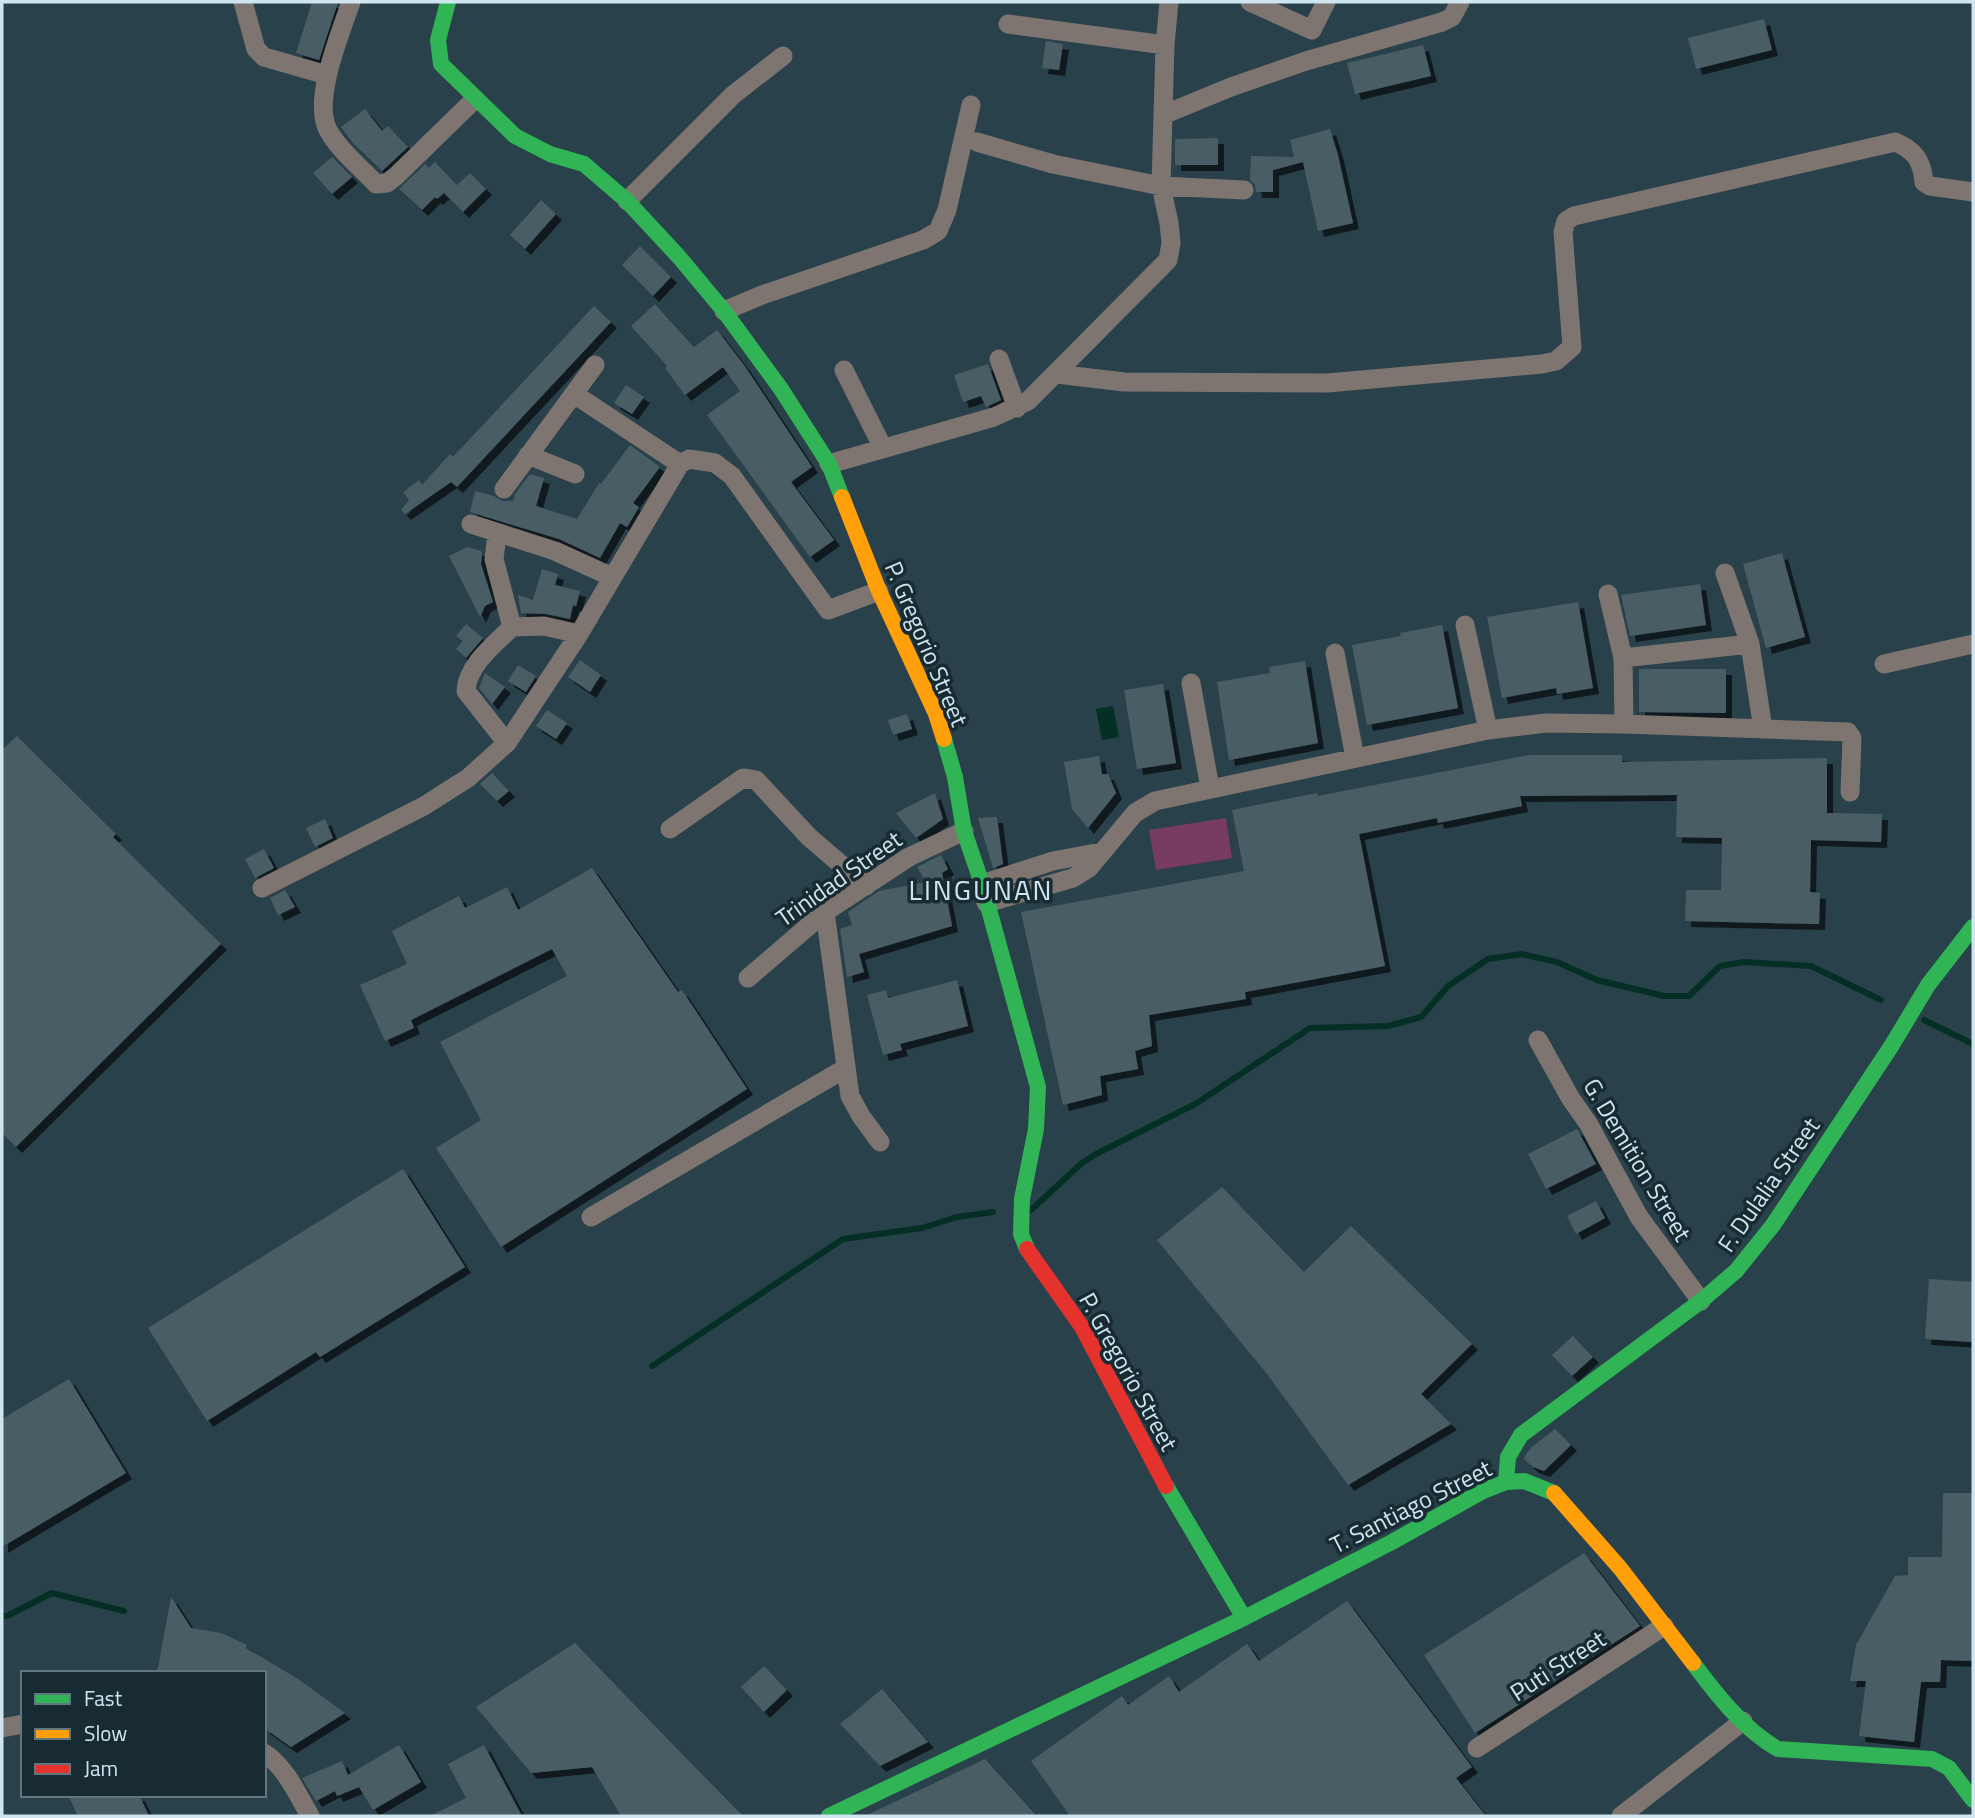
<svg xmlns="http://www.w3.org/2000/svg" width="1975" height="1818" font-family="'Titillium Web',sans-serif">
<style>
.green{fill:#783c61}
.water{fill:#042f24}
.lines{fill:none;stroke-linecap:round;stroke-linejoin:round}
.stream{stroke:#042f24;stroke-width:6}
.building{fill:#4a5d65;filter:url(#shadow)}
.street{stroke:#7e7570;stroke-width:19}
.fast{stroke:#30b455;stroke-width:16}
.slow{stroke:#ff9f0a;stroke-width:16}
.jam{stroke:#e5322d;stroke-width:16}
.labels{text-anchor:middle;stroke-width:7;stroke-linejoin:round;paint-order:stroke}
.street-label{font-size:24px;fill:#cfe6f1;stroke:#182b33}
.quarter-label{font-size:28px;letter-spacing:2px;fill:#cfe6f1;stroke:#182b33}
</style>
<defs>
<filter id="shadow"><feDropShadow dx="6" dy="6" stdDeviation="0" flood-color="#0009"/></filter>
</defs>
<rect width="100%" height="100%" fill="#29414b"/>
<!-- green -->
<path class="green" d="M1226 818 1232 858 1156 870 1149 830Z"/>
<!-- water -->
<path class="water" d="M1113 706 1119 737 1102 740 1096 709Z"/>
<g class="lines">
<!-- stream -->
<path class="stream" d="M1924 1020 1973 1044
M1031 1210 1082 1163 1096 1154 1197 1103 1310 1028 1388 1026 1421 1017 1448 986 1488 959 1522 954 1557 962 1597 980 1664 996H1689L1720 966 1744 962 1811 966 1881 1000
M652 1366 843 1239 922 1228 957 1217 993 1212
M2 1616H7L52 1593 124 1611"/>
</g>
<!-- building -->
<path class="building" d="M312 2H338L319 60 296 53Z
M1764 19 1772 50 1696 69 1688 38Z
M1046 41 1063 44 1059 70 1042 68Z
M1423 45 1431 76 1355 94 1347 63Z
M365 109 382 131 388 126 408 147 382 171 353 143 341 127Z
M1330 129 1338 155 1353 223 1318 231 1303 162 1273 170V192H1256L1255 185 1250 180 1251 156 1294 157 1290 140Z
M1218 138V165H1175V139Z
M332 157 352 177 332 194 313 173Z
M435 162 457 185 470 173 486 189 463 212 444 193 437 199 435 197 422 210 399 189 425 164 429 168Z
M541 200 556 214 525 249 510 235Z
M640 246 671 277 653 296 622 265Z
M655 304 694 347 717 330 744 365 812 467 791 482 834 540 810 557 707 415 740 391 723 367 685 395 665 368 667 366 631 326Z
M594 306 611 322 457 487 451 482 405 514 401 510 409 500 403 492 419 480 422 485 450 454 453 457Z
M988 364 1001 400 986 407 981 396 963 402 954 375Z
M626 385 644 397 632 414 614 403Z
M630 445 660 467 633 503 639 507 627 527 620 523 600 558 559 539 470 512 475 491 494 496 502 501H513L515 494 530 474 544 478 536 506 577 519 599 483 601 484Z
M467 547 481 551 482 554 481 564 493 602 485 606 480 617 449 556Z
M1782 553 1805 637 1766 648 1743 564Z
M542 569 558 574 555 585 580 591 576 606 573 605 570 619 546 614 521 613 518 595 533 600Z
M1700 584 1706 625 1630 636 1621 595Z
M1578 602 1593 688 1557 694 1556 688 1502 698 1487 617Z
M466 624 483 638 466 658 456 649 463 641 456 636Z
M1442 625 1458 708 1367 725 1352 645 1401 636 1400 633Z
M580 660 601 675 590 692 568 677Z
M1305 661 1318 743 1229 760 1217 682 1270 673 1269 667Z
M518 665 536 676 526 692 508 681Z
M1639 669H1726V713L1639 712Z
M485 673 505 687 492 704 479 688Z
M1163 684 1176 763 1137 769 1124 690Z
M547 710 567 723 556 739 536 726Z
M907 714 912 729 893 735 888 720Z
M17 736 116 834 113 837 221 944 16 1147 2 1133V750Z
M1529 755H1622V762L1827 758V813L1882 814 1881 842 1811 840 1810 892 1820 893 1819 924 1685 921 1686 890H1721L1722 838 1676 837 1677 795 1520 796 1522 806 1438 823 1437 818 1359 834 1385 966 1245 992 1246 999 1149 1015 1152 1046 1135 1051 1138 1069 1100 1076 1102 1095 1063 1105 1021 912 1244 871 1232 810 1317 793 1318 796Z
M1099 756 1102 774H1108L1116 793 1088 828 1072 809 1064 762Z
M492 773 509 791 497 801 480 784Z
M935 793 943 819 916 838 896 813Z
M993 817H997L1003 864 993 868 978 818Z
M325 819 333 838 315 847 306 828Z
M264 849 274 868 255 878 245 859Z
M941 855 948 869 942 873 952 926 859 954 864 972 847 977 840 929 852 925 848 912 879 891 926 882 917 867Z
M592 868 678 992 682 990 747 1089 501 1247 436 1148 481 1120 440 1042 567 976 552 949 411 1020 414 1028 385 1041 360 985 407 964 392 931 459 896 465 908 507 887 518 910Z
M285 890 295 907 278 915 270 898Z
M957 980 968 1026 900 1044 902 1050 883 1055 867 995 886 990 888 998Z
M1577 1129 1596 1164 1546 1189 1528 1154Z
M403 1169 465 1267 320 1357 316 1352 207 1421 148 1328Z
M1222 1187 1304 1272 1351 1226 1472 1344 1421 1394 1451 1424 1348 1485 1267 1374 1157 1240Z
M1596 1201 1605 1218 1576 1234 1567 1216Z
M1929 1279 1973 1282V1342L1925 1339Z
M1573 1336 1593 1357 1572 1376 1552 1355Z
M69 1379 126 1473 2 1547V1419Z
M1555 1429 1571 1445 1544 1471 1533 1467 1524 1459 1526 1454 1532 1447Z
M1943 1493H1973V1661L1941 1660 1940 1682H1921L1914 1742 1859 1736 1866 1681H1850L1856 1645 1895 1576 1908 1575V1557H1942Z
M1584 1553 1640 1626 1475 1733 1424 1655Z
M171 1597 191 1628 221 1633 247 1645 246 1648 298 1679 345 1713 291 1747 264 1728V1673H157Z
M1347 1601 1472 1767 1456 1778 1486 1816H1070L1031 1761 1122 1696 1128 1705 1169 1676 1179 1692 1247 1644 1259 1661Z
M575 1643 686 1758 743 1816H621L592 1767 531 1773 476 1707Z
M764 1666 787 1690 764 1712 741 1687Z
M882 1689 928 1742 880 1766 840 1724Z
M399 1745 421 1782 373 1810 359 1787 337 1796 335 1791 316 1801 302 1778 342 1761 348 1775Z
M484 1745 522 1816H430L466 1798 448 1764Z
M985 1759 1037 1816H865Z
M68 1795H139L149 1816H78Z"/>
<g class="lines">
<!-- street -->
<path class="street" d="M243 2 256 49 264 57 327 75
M351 2C341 32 312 100 328 130 339 150 360 167 376 184L387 183 396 176 475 99
M1250 2 1312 30 1326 2
M1008 24 1165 45
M1163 115 1231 87 1306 61 1442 22 1452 17 1460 2
M977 142 1053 164 1161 186 1244 190
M627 201 733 95 783 56
M724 311 762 295 923 240 938 231 947 210 971 105
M999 359 1017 408
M844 370 883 448
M1057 374 1124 382 1327 383 1542 364 1556 361 1572 347 1563 232 1566 221 1574 216 1895 142C1915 150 1922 161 1924 182L1930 186 1973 192
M574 394 680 464
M528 455 575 474
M829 464 994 417 1028 401 1168 260 1171 243 1169 223 1161 186 1165 45 1169 2
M504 489 595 365
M471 524 555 551 612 577
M497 534 494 559 512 627
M1725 573 1750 644 1763 729
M1608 594 1623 658 1624 724
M1465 625 1488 730
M1335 653 1355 758
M1623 658 1750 644
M1884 664 1973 644
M1191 683 1210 788
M507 743 466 691C467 665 495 644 512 627L544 626 579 634
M670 829 743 778 756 780 809 837 866 886
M982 884 1053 861 1101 852
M262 888 424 806 468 778 507 743 579 634 680 464 689 459 715 463 732 476 828 610 879 591
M986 903 1073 878 1089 868 1135 813 1155 801 1488 730 1546 723 1624 724 1848 732 1852 738 1850 792
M825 912 850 1096 861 1116 880 1142
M748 978 825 912 909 857 964 831
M1538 1040 1571 1099 1588 1123 1639 1217 1701 1301
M591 1217 846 1068
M2 1728 23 1724
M1477 1748 1664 1626
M264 1753C285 1766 298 1795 310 1816
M1621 1816 1743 1721"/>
<!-- fast -->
<path class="fast" d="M448 2 438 40 441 64 515 136 550 154 584 164 627 201 679 257 724 311 781 389 829 464 842 497
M944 739 955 777 964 831 982 884 1038 1087 1036 1129 1022 1199 1021 1234 1027 1249
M1506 1482 1508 1457 1521 1435 1701 1301 1736 1271 1773 1225 1892 1045 1928 985 1973 927
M1166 1486 1244 1618
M1693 1663C1716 1694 1744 1730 1778 1749L1932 1759 1949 1768 1973 1800
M829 1816 1244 1618 1392 1542 1483 1491 1506 1482 1524 1481 1554 1493"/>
<!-- slow -->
<path class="slow" d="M842 497 879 591 936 714 944 739
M1554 1493 1620 1568 1693 1663"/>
<!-- jam -->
<path class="jam" d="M1027 1249 1082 1327 1166 1486"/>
</g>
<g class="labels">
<!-- street labels -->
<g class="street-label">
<text transform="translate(926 644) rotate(67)" y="8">P. Gregorio Street</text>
<text transform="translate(839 879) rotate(-35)" y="8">Trinidad Street</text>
<text transform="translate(1637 1160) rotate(59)" y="8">G. Demition Street</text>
<text transform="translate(1769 1185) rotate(-55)" y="8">F. Dulalia Street</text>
<text transform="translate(1128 1372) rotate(61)" y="8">P. Gregorio Street</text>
<text transform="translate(1411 1507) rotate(-27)" y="8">T. Santiago Street</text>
<text transform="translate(1558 1666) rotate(-33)" y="8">Puti Street</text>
</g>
<!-- quarter labels -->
<g class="quarter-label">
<text x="981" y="900">LINGUNAN</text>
</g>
</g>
<!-- border -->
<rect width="1975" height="1818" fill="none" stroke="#cfe6f1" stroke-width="7"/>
<!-- legend -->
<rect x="21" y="1671" width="245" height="126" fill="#182b33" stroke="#61767f" stroke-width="2"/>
<rect x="35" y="1694" width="35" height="10" fill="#30b455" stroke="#61767f" stroke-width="2"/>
<text x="84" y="1706" font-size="21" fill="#cfe6f1">Fast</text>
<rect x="35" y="1729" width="35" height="10" fill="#ff9f0a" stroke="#61767f" stroke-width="2"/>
<text x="84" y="1741" font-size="21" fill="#cfe6f1">Slow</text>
<rect x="35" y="1764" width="35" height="10" fill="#e5322d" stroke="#61767f" stroke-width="2"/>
<text x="84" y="1776" font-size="21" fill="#cfe6f1">Jam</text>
</svg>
